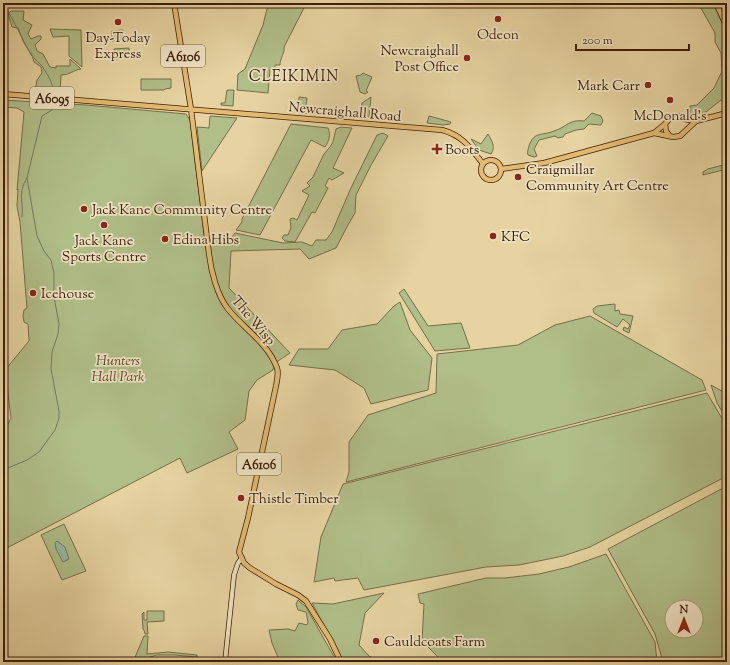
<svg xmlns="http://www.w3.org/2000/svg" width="730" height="665" font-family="'Sorts Mill Goudy',serif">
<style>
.green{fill:#b0be88;stroke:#766e48;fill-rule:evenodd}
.water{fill:#96b8a3;stroke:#727b65}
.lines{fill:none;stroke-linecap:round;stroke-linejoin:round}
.stream{stroke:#727b65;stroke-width:1}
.secondary-casing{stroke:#3d1f09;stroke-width:5.5}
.primary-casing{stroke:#3d1f09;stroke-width:6}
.secondary{stroke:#efe2c2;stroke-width:4}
.primary{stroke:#e3ba70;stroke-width:4.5}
.poi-dot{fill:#8f2418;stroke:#efe2c2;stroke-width:1.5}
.labels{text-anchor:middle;stroke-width:3.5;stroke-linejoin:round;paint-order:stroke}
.shield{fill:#efe2c2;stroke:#725a40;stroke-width:1}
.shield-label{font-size:13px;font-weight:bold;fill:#3d1f09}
.poi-label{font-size:14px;fill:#3d1f09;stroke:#efe2c2;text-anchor:start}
.street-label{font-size:14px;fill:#3d1f09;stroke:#efe2c2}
.park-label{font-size:14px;font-style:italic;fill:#5a4729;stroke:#efe2c2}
.neighbourhood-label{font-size:15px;letter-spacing:1px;fill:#3d1f09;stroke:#efe2c2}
</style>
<rect width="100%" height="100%" fill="#e6d3a1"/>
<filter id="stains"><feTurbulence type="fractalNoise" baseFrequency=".005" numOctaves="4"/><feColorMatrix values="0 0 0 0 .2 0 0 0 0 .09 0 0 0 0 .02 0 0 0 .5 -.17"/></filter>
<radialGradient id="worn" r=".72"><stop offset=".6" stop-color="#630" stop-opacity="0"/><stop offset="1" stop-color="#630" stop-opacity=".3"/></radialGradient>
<!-- green -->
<path class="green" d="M271 3 306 4 284 47C285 53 280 58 280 65H275V69H270L268 93 237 90 238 74 245 69 263 25 267 9Z
M698 3H713L727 34V100H721L706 112 690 114V106L697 105 714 88 722 71 721 53 715 42V33Z
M11 11H24L23 20 32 25 28 34 31 39 38 36H41V39L35 45 37 51 43 54 50 67 56 68V66H70V59L81 69C73 70 70 75 61 75L60 92 35 91 37 80 42 73 41 67 34 62 32 55 24 43 18 28 12 27 8 14Z
M50 29 81 30 82 67 69 56V36L53 37Z
M123 30 124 40 112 41V31Z
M129 48V58L115 59 114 49Z
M363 73 372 77 366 91 368 92 365 94 360 92 356 76 361 75Z
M141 79H171V88L165 89 164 90H141Z
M227 90H234L233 106 221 105V103H225Z
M299 97 307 98 306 106 308 108 314 109V114L298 112Z
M371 97 369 117 362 116 361 114 362 103Z
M3 100 86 105 186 114 190 120 205 242 216 238 230 240 235 233 283 243 302 242 312 246 316 240H326L332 232 350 190 377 135 383 133 388 136 371 165 356 195 355 213 348 225 336 248 309 259 300 249 231 251 229 288 290 353 275 363 273 370 257 380 249 391 245 420 229 432 238 449 187 473 180 458 3 550V430L6 428 11 418 5 370 29 341 28 324 24 322 23 316 24 310 27 308 20 222 17 206 18 189 17 190 24 112 17 108 3 107Z
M592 113 601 116 603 121 601 125 589 124 584 129 576 130 565 134 563 137 558 138 555 136 539 140 534 149 537 156 534 157 528 155C527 152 528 150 529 146 534 131 542 136 554 131 567 127 569 119 584 121Z
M210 116 237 118 202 171 197 127 209 128Z
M429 116 451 122 450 124 443 125 427 123Z
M291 124 328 128C331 135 329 141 325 147L311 140 260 235 236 230 242 222V219Z
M341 127 352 128 333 168 344 173 332 180 329 178 325 186 328 188 315 213 312 212 295 242 285 241 282 238 284 235H288L291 228 290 219 293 218 297 220 309 195 302 191 310 186 307 183 313 177 324 154 330 147 333 142 336 129Z
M488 134C492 141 496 147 491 154L479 150 471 139 481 144Z
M727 164V169L703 175V172L708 169Z
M404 289 428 326 461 323 470 348 435 351 399 293Z
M400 302 410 330 432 358 428 390 371 404 364 388 335 370 289 365 299 349H328L342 330 377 324 394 306Z
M615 304V311L619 310 620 314 633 316 629 333 623 330 624 327 628 329 630 325 623 319 617 327 594 313 593 309 597 306Z
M590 316 702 380 706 390 346 482 349 472V442L368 415 436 393 437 354 518 345 555 325Z
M711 385 727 394V420L717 403Z
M707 393 727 427V476L590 547 563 556 519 565 486 567 364 590 358 578 335 581 334 578 314 582 321 537 343 484Z
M727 486V662H663L655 634 608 549ZM672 607H696V631H672Z
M64 524 86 571 62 580 41 535Z
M606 554 655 642 657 662H443L422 641 424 604 420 603 418 594 486 578H505L539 574 569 567Z
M384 593 365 613 359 645 370 657 376 658V662H344L312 603 333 604Z
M298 600 306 607 337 662H280L272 643 269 630 288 629 295 631 299 623 307 625 308 622 306 612 298 610 296 604Z
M147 611H164V621L147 622 148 634H145L144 630 143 629 142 614 144 612V620H147Z
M144 636H148L147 654 168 652 197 655V657L175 655H157L133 662Z"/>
<!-- water -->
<path class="water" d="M57 541 65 547 69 559 63 562 56 549 55 543Z"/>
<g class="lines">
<!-- stream -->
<path class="stream" d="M4 3 31 55 42 66 50 79 53 88
M22 217C24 201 17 194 27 178L42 116 52 110
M3 470 27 460 39 452 55 430 59 418V411L51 369 52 352 58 334 59 324 54 297V273L51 260 44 251 37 236 27 178"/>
<!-- secondary casing -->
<g class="secondary-casing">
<path id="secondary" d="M225 662 234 575 238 563 242 558"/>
</g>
<!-- primary casing -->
<g class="primary-casing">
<path id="primary" d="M174 3 191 109 209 254C211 271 217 295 228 309 243 328 268 343 277 368 279 373 277 380 276 386L248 518 239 552 244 563 250 568 276 584 298 595 306 601 330 639 341 662
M716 3 727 27
M723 3 727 10
M3 94 442 130C462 135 471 148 483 164
M654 133 665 124
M669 135 666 131 665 124 671 117 678 116 684 119 696 121
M481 170a10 10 0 1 1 20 0a10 10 0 1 1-20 0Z
M501 169 544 163 654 133 673 137 680 136 696 121 727 113"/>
</g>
<!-- secondary -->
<use href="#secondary" class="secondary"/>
<!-- primary -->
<use href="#primary" class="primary"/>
</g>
<!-- markers -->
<g class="poi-dot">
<circle cx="498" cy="19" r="4"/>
<circle cx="118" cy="22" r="4"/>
<circle cx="467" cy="58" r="4"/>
<circle cx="648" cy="85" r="4"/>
<circle cx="670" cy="100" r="4"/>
<path d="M435 143h4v4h4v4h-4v4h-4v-4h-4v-4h4z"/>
<circle cx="518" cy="177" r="4"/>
<circle cx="84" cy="209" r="4"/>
<circle cx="104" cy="225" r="4"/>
<circle cx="493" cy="236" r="4"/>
<circle cx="165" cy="239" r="4"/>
<circle cx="33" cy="293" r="4"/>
<circle cx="241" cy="498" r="4"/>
<circle cx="376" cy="641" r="4"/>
</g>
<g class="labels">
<!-- shield labels -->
<g class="shield">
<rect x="161" y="45" width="44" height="22" rx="3"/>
<rect x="30" y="87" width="44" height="22" rx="3"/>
<rect x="237" y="453" width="44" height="22" rx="3"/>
</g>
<g class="shield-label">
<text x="183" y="61">A6106</text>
<text x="52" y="103">A6095</text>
<text x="259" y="469">A6106</text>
</g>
<!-- poi labels -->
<g class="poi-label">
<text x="498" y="39" text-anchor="middle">Odeon</text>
<text x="118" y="42" text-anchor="middle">Day-Today<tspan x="118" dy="16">Express</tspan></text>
<text x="459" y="55" text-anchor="end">Newcraighall<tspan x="459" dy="16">Post Office</tspan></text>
<text x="640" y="90" text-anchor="end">Mark Carr</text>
<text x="670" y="120" text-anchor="middle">McDonald's</text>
<text x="445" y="154">Boots</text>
<text x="526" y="174">Craigmillar<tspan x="526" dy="16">Community Art Centre</tspan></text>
<text x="92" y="214">Jack Kane Community Centre</text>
<text x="501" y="241">KFC</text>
<text x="173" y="244">Edina Hibs</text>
<text x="104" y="245" text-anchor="middle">Jack Kane<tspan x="104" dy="16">Sports Centre</tspan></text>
<text x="41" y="298">Icehouse</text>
<text x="249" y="503">Thistle Timber</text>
<text x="384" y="646">Cauldcoats Farm</text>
</g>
<!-- street labels -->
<g class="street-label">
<text transform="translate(345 111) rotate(5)" y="5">Newcraighall Road</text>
<text transform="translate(254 320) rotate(50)" y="5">The Wisp</text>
</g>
<!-- park labels -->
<g class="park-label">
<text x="118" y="365">Hunters<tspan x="118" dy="16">Hall Park</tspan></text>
</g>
<!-- neighbourhood labels -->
<g class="neighbourhood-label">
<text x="294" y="81">CLEIKIMIN</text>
</g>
</g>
<!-- margin -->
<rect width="730" height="665" fill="none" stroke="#e6d3a1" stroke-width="16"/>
<rect x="4" y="4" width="722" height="657" fill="none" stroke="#3d1f09" stroke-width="2"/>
<rect x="8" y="8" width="714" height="649" fill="none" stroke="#3d1f09"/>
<!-- north arrow -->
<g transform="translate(684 619)"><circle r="19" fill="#efe2c2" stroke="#a89478"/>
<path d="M0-3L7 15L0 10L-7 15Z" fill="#8f2418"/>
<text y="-6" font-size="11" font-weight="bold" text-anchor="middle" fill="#3d1f09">N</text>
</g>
<!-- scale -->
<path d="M576 44v6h113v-6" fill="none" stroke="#3d1f09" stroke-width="2"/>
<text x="582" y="44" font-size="12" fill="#3d1f09" stroke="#efe2c2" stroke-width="3" paint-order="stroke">200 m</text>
<rect width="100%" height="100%" filter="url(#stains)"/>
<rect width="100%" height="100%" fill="url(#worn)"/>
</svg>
